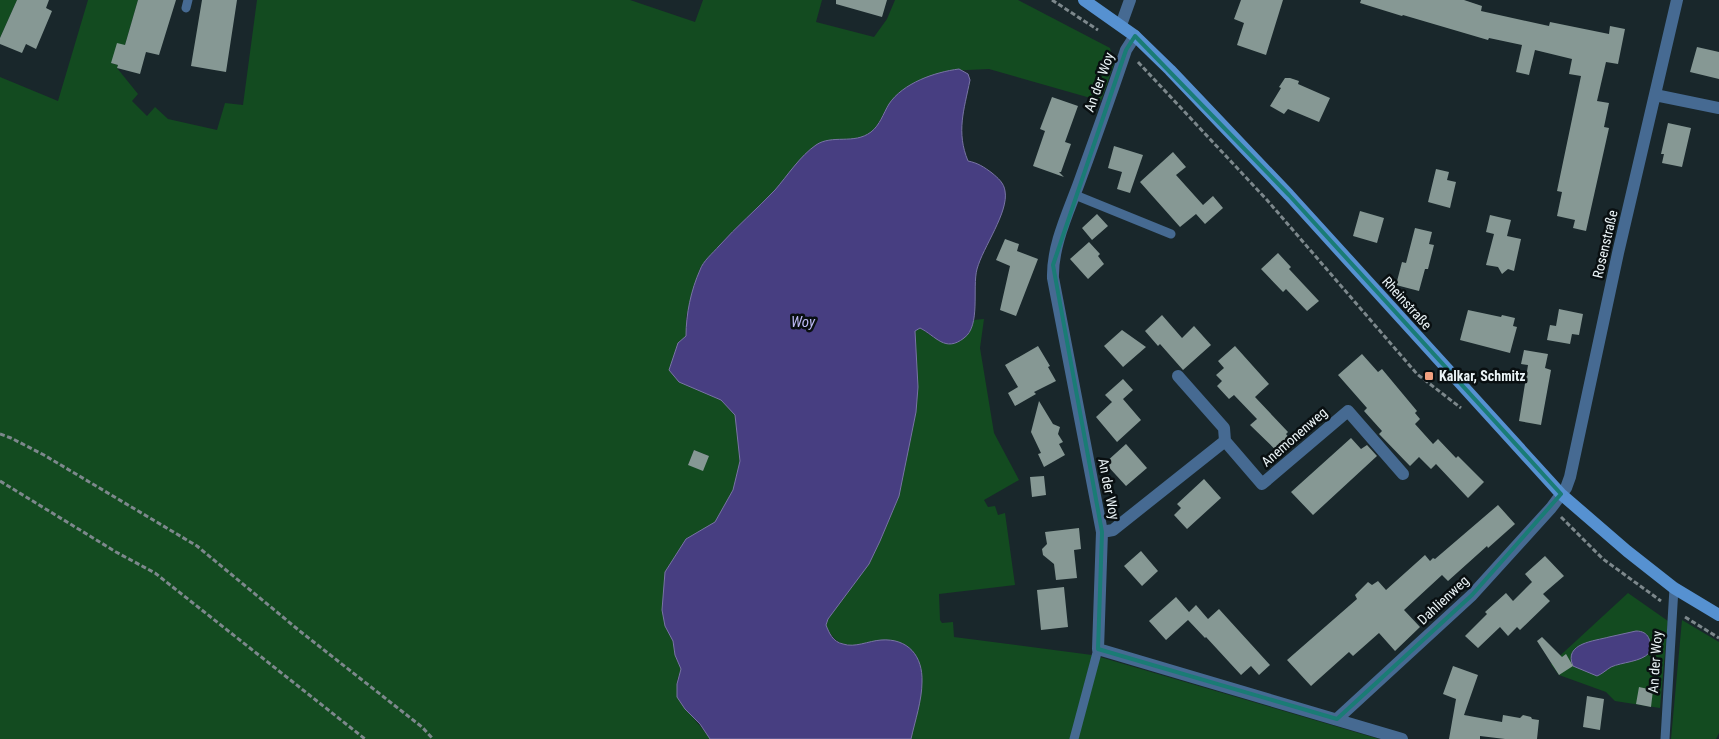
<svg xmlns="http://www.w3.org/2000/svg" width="1719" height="739" font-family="'Roboto Condensed',sans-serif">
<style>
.green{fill:#134b20;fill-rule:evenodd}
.water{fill:#473e81;stroke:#7874a4}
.building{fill:#869894}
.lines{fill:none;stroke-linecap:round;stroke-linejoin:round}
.path{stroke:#7d888c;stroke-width:3;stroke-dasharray:5 2.5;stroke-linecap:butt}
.service{stroke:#466a92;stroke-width:9}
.minor{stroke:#466a92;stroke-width:12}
.secondary{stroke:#5691d1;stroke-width:12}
.marked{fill:none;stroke:#1a7c75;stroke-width:4;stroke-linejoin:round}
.poi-dot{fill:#f2a07f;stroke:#090f11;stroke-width:2}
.labels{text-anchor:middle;stroke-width:5;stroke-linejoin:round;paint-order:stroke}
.street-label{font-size:14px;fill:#eaf3f6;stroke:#090f11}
.poi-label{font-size:14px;font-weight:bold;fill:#eaf3f6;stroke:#090f11;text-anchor:start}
.water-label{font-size:15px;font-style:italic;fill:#bdbaf5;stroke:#090f11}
</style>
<rect width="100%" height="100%" fill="#19272b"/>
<!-- green -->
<path class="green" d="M0 0H17L0 38Z
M88 0H138L125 45 111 63 118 65 117 68 138 94 132 101 147 116 155 107 168 119 217 130 225 103 243 105 257 0H630L695 22 703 0H822L816 22 874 37 887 19 895 0H1018L1110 48 1114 64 1101 101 989 69 945 71 889 104 876 127 870 133 856 140H830L809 150 776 189 724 240 700 268 686 317V336L702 392 721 400 735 415 740 461 733 490 715 523 686 539 665 572 662 610 665 626 673 641 675 655 681 669C680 674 676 680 677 685 678 706 699 722 710 739H0V77L58 101ZM694 450 709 456 688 465Z
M984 319 980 348 994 433 1019 480 984 500 988 507 995 506 998 515 1005 513 1015 585 939 594 940 620 942 623 953 622 954 637 1092 655 1070 739H911L922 682 880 640C855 645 838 653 826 625L828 619 869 564 880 541 899 496 916 412 918 387 915 331 920 328 934 338 969 333 974 320Z
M1628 593 1668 621 1660 708 1615 701 1606 692 1559 675 1551 664Z
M1682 620 1719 642V733L1716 739H1671Z
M1100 657 1379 739H1078Z"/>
<!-- water -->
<path class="water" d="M959 69 968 74 970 80C964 110 956 132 968 161 978 163 984 167 992 173 998 178 1004 183 1005 191 1009 212 983 247 977 269 972 288 981 326 964 338 945 353 936 336 920 328L915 331 918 387 916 412 899 496 880 541 869 564 828 619 826 625C829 633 833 642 843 644 855 648 868 641 881 640 908 638 923 656 922 682 922 700 915 721 911 739H710L700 724 685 709 677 697V684L681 669 675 655 673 641 665 626 662 610 665 572 686 539 715 522 733 490 740 461 735 415 721 400 679 382 669 370 678 343 686 336C686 314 691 290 700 270 703 261 713 253 719 246 736 227 757 209 775 190 788 175 800 156 816 145 832 134 854 145 871 132 880 125 883 114 889 104 903 83 935 72 959 69Z
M1636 631C1649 631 1652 641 1649 653 1641 662 1622 662 1611 667 1606 670 1602 674 1597 676L1573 666C1563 643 1595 641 1609 637 1618 635 1627 633 1636 631Z"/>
<!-- building -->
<path class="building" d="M17 0H49L46 8 52 11 36 49 26 44 22 53 0 44V38Z
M138 0H176L159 55 146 52 140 74 117 68 118 65 111 63 117 43 125 45Z
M202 0H237L226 72 191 66Z
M836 0H887L882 17 836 4Z
M1241 0H1283L1266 55 1237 45 1244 23 1234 19Z
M1361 0H1464L1482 6 1481 11 1549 26 1550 22 1609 34 1610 26 1625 29 1618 64 1606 62 1597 101 1609 103 1604 127 1609 128 1586 231 1573 228 1575 220 1557 216 1562 192 1557 191 1581 76 1569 74 1572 59 1535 50 1529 75 1516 72 1522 45 1489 38 1488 40 1403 15 1402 16 1360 3Z
M1697 47 1719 52V79L1690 72Z
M1285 78H1290L1299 81 1298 84 1330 98 1319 122 1288 109 1284 114 1270 106 1281 88 1279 87Z
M1052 97 1078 106 1065 142 1071 144 1061 172H1059L1064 177 1033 166 1045 131 1040 129Z
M1668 123 1691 128 1682 167 1662 163 1664 154H1661Z
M1114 146 1143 155 1130 193 1117 189 1122 172 1108 168Z
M1173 152 1186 167 1176 175 1203 205 1213 196 1223 208 1205 224 1196 214 1180 227 1140 182Z
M1436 169 1449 172 1447 180 1456 182 1450 208 1428 202Z
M1360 211 1384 218 1377 243 1353 236Z
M1097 214 1108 226 1092 240 1082 228Z
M1490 215 1511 220 1507 236 1521 239 1514 271 1508 269 1502 274 1498 267 1486 265 1494 234 1486 232Z
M1415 228 1432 232 1429 244 1434 245 1428 269H1425L1419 291 1396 285 1402 262 1406 263Z
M1005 239 1019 244 1017 251 1038 259 1016 316 1000 310 1010 266 996 260Z
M1089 242 1100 254 1098 256 1104 264 1088 279 1070 259Z
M1278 253 1291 267 1289 269 1319 301 1307 311 1286 289 1283 292 1261 269Z
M1559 309 1583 314 1579 335 1572 334 1570 344 1547 340 1550 325 1556 326Z
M1468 310 1501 317 1502 315 1515 318 1513 326 1517 327 1510 353 1460 340Z
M1162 315 1182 338 1194 326 1211 345 1183 370 1160 344 1158 346 1145 331Z
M1122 330 1146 347 1123 367 1104 346Z
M1038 346 1050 366 1048 367 1056 381 1034 392 1036 394 1015 406 1008 393 1018 387 1005 365Z
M1235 346 1269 384 1255 397 1288 432 1286 434 1295 445 1282 456 1250 425 1257 419 1234 395 1229 399 1217 386 1222 381 1216 375 1224 368 1218 361Z
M1524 350 1548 354 1545 368 1551 370 1541 425 1519 421 1528 365 1521 364Z
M1362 354 1378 372 1382 369 1417 411 1415 413 1420 419 1415 424 1433 444 1438 439 1456 458 1458 456 1484 482 1468 498 1436 464 1431 469 1419 457 1410 466 1379 434 1382 431 1364 411 1367 408 1338 375Z
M1123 379 1133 390 1123 399 1141 420 1117 442 1096 417 1112 402 1105 395Z
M1039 401 1053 424 1060 427 1058 434 1063 442 1059 444 1065 455 1044 467 1038 454 1041 453 1031 432Z
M1351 438 1361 449 1367 445 1377 456 1313 515 1291 492Z
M1126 444 1147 468 1126 486 1105 463Z
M694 450 709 456 703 471 688 465Z
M1044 476 1046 495 1032 497 1030 477Z
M1204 479 1221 498 1187 529 1174 515 1181 508 1177 504Z
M1498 505 1515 524 1488 548 1487 546 1448 581 1442 575 1404 610 1420 627 1395 651 1379 633 1353 656 1349 652 1311 686 1287 660 1357 599 1355 595 1368 582 1372 585 1378 581 1386 590 1425 555 1430 561 1433 558 1435 559Z
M1079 528 1081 549 1074 550 1077 578 1056 580 1054 564 1043 555 1042 549 1047 544 1045 532Z
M1141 551 1158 571 1142 586 1124 566Z
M1545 556 1564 576 1543 594 1550 601 1520 630 1517 627 1508 636 1500 627 1478 648 1465 636 1487 614 1485 612 1506 593 1513 601 1532 582 1525 574Z
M1064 587 1068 627 1041 630 1037 590Z
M1176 597 1189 612 1196 605 1208 619 1219 609 1270 665 1259 675 1251 666 1241 675 1206 637 1205 638 1188 620 1166 640 1149 621Z
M1542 637 1562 657 1566 654 1573 666 1559 675 1537 641Z
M1453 666 1478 675 1464 715 1502 722 1503 715 1520 718 1523 715 1531 717 1532 719 1539 720 1537 739H1505L1480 736V739H1449L1456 699 1443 694Z
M1639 687 1653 690 1651 707 1636 704Z
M1587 696 1604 699 1600 730 1583 727Z"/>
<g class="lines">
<!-- path -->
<path class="path" d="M1052 0 1098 30
M1138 62 1267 200 1417 374 1461 408
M0 434 11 438 44 455 197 546 301 632 422 727 433 739
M0 481 116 552 155 573 365 739
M1561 517 1603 559 1661 601
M1685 617 1719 638"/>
<!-- service -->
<path class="service" d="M186 8 188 0
M1075 195 1171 234
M1074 739 1098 649
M1665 739 1674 588"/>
<!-- minor -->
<path class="minor" d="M1121 25 1130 0
M1135 36 1126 50C1111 95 1095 139 1079 183 1068 213 1052 246 1053 278L1102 532 1098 649 1402 739
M1655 95 1719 108
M1178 376 1224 428 1225 441
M1102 532 1113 530 1225 441 1262 484 1348 411 1403 474
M1337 719 1472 595 1551 508 1566 488 1570 477 1618 253 1677 0"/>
<!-- secondary -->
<path class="secondary" d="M1084 0 1135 36 1170 70 1289 195 1561 494 1627 551 1674 588 1719 615"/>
</g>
<!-- marked area -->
<path class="marked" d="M1135 36 1289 195 1561 494 1472 595 1337 719 1098 649 1102 532 1053 265 1126 50Z"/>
<!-- markers -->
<rect class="poi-dot" x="1424" y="371" width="10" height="10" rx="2.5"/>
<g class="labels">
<!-- street labels -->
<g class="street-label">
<text transform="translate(1099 82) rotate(-70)" y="5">An der Woy</text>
<text transform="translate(1605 244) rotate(-77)" y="5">Rosenstraße</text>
<text transform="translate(1407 303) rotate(48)" y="5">Rheinstraße</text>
<text transform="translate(1294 437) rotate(-41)" y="5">Anemonenweg</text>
<text transform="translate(1109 489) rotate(79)" y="5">An der Woy</text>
<text transform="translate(1443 600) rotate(-43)" y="5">Dahlienweg</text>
<text transform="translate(1655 662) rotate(-86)" y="5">An der Woy</text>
</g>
<!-- poi labels -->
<g class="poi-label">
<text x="1439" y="381">Kalkar, Schmitz</text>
</g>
<!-- water labels -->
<g class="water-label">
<text x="803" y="327">Woy</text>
</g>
</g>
</svg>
